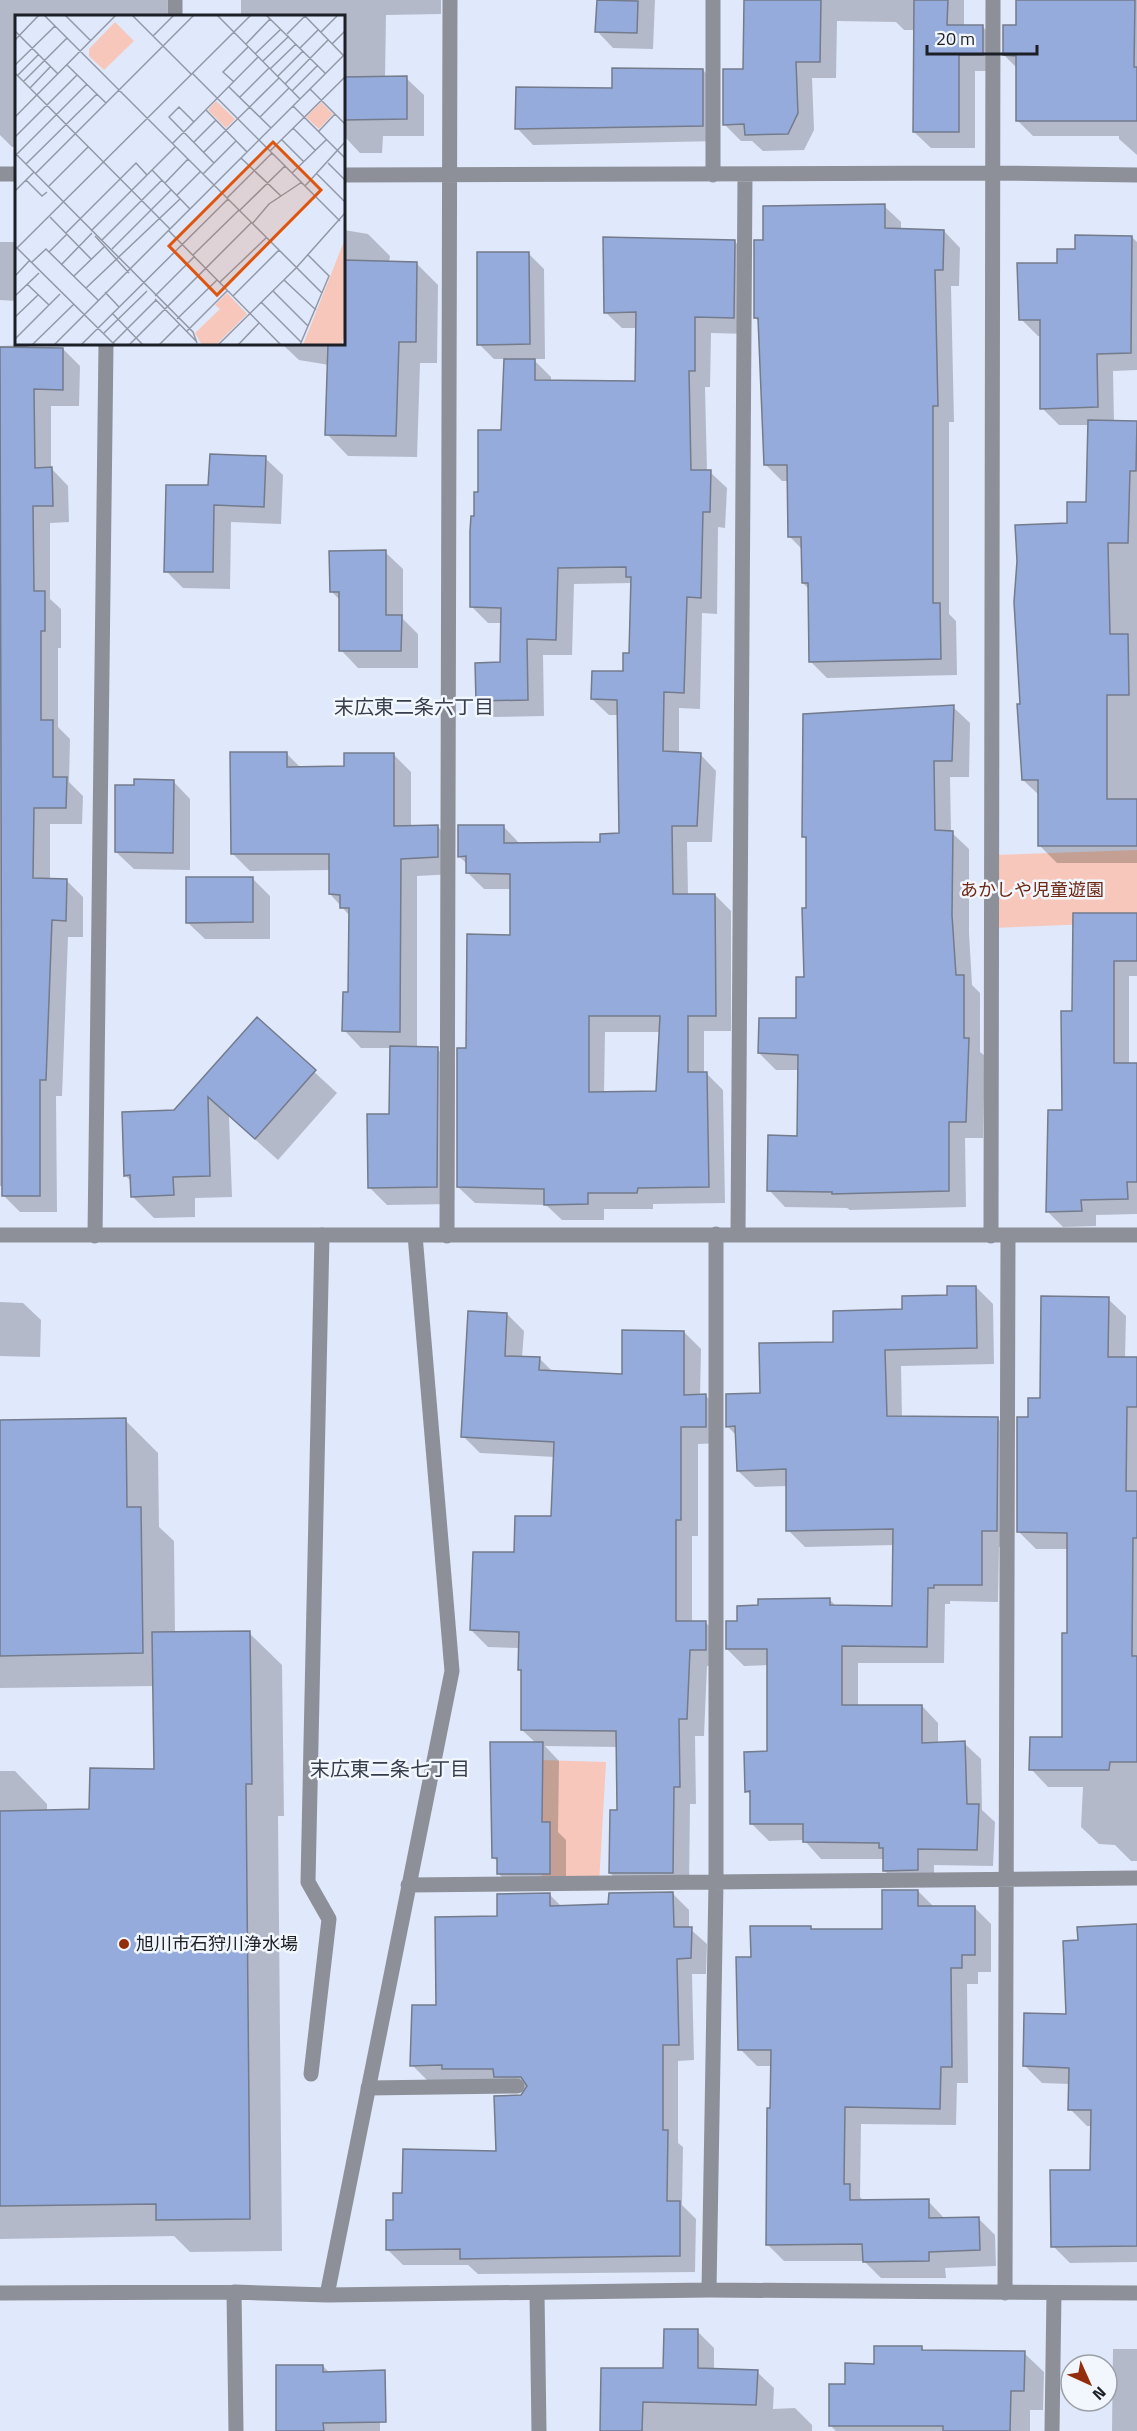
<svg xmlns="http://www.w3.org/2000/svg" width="1137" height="2431" font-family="'Titillium Web','Noto Sans JP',sans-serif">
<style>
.green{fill:#f6c7ba}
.shadow{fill:#0003;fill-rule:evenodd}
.building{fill:#94abdb;stroke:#737b8c;stroke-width:1.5;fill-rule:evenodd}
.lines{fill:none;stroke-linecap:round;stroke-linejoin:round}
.lane{stroke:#8d9098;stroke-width:15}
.street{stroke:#8d9098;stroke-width:15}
.poi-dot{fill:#942d0c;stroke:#f2f6fd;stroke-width:2}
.labels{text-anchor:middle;stroke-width:5;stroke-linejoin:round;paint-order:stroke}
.park-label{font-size:18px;fill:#6d2713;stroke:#f2f6fd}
.poi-label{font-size:18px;fill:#1c1f26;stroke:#f2f6fd;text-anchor:start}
.neighbourhood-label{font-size:20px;fill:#373d4c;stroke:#f2f6fd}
.inset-road{fill:none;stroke:#9298a6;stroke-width:1.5}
.view{fill:#de560d;fill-opacity:0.15;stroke:#de560d;stroke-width:3}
.inset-edge{fill:none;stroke:#1c1f26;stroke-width:3}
</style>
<rect width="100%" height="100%" fill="#e0e8fb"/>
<!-- green -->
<path class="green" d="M1137 850V922L991 928 994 855Z
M540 1760 606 1762 599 1884H542Z"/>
<!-- shadow -->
<path class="shadow" d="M0 0H167V16H16V147H12L0 135Z
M241 0H441V14L386 15 385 78H406L424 95V136H383L382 153H360L344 136V16H241Z
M598 0H655L653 49 613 48 597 31Z
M745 0H964V27H983L999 44V71H975V148H931L914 132 915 30H904L896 22 837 21 836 78H812L814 130 804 150 763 151 752 141H741L724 124 744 70Z
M1017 0H1137V155L1119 139V136H1033L1018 121V69L1004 55 1018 27Z
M703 70 719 87V141L533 145 517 128 613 90Z
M884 206 901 222V230L944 231 960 248 959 286H951L954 422H949V614L956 621 957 675 827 678 810 661 809 589 803 583V550L789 536 788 481H782L765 464 760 322 755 318 765 242Z
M344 230 368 234 390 256 389 262 416 263 438 285 437 363H420L417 457 348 456 327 434 329 365 299 360 282 344H344Z
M1132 237 1137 242V370L1113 371 1114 422H1137V863H1057L1040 846V796L1023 780 1022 705 1068 524 1087 504 1089 425H1059L1042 408 1041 336H1038L1021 319 1058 264 1076 251Z
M734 241 751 257 750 334 711 333 710 387H705L707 472H710L727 488 725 528 718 527 717 614 702 613 700 709 679 708V754H700L716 771 712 842H687L688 895H715L731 911V1031H704V1073L707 1074 723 1090 725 1203 653 1204V1209H604V1220H562L546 1205 475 1203 458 1187 468 1050 512 936V889H484L468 873V865L459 856 503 826 520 844 602 843 620 835 619 715H609L592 699 624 672 631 655 632 583 574 584 572 655H543L544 716 494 717 477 701 502 664V623H488L471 606 475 518 480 493 502 432 506 359H494L479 344 528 253 544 269 545 359H533L551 377V382H636L637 328H622L605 312ZM605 1032H661L658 1093H604Z
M0 242H16V301L0 300Z
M27 345 31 349H63L80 366 79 406H51V468L68 486 69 522 50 523V599L61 609V648H58V727L70 739 69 782 83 796 82 824H50V880H66L83 897V937H68L62 1096H56L57 1212H20L3 1195V1186H0V346Z
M265 458 283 475 281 524 231 522 230 589 183 588 166 571 210 486Z
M385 552 403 569V619L418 634V668H358L341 650V601L331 591Z
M953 707 970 723 969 777H950L951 832 969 849V933L972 985 980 993V1052L985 1056 983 1138H965L966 1207 850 1210 847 1208 785 1207 769 1190 799 1137V1070H776L759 1053 797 1020 805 978 808 909V841L803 836Z
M286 753 301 768H345L393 754 411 772V827H438L455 844V874L417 876V1048L437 1049 455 1066 454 1204 387 1205 369 1187 390 1115 392 1048H361L344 1030 349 993 350 916 330 894V870L250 871 233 854Z
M173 781 190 799V870L134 869 116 852 136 787Z
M253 879 270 896V939H205L187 922Z
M1137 915V976H1129V1064H1137V1214L1096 1215V1226L1063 1227 1047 1211 1063 1111 1074 1013Z
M257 1019 337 1093 278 1160 229 1116 232 1197 195 1198V1217L154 1218 132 1196V1182L125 1175 175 1112Z
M976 1287 993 1304 994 1364 901 1366 902 1418H997L1014 1435V1547H999L998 1602 950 1601V1604H945L944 1663H858V1707L922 1706 938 1723V1743H964L981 1759 982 1810 995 1822 993 1866 934 1865V1886L901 1887 884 1870V1859H821L804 1840 769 1841 752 1824V1796L746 1791 769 1753V1665L744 1666 727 1649 738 1623 829 1599 837 1607 894 1608V1545L805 1547 788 1530 787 1486 755 1487 738 1471 737 1436 727 1426 762 1395 835 1343 903 1310Z
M1108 1299 1126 1316 1125 1359H1137V1861H1131L1115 1845 1099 1844 1081 1827 1083 1787H1048L1031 1769 1063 1739 1069 1635V1549H1036L1018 1531 1029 1419Z
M0 1302 23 1303 41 1320 40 1357 0 1356Z
M507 1314 524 1331 522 1358H539L553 1372 623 1375 684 1332 701 1349 700 1396H706L723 1413V1443L698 1444V1536H692V1623H706L723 1639V1666H707L704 1736H695L696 1804H690L689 1889 627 1890 610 1873 619 1812 618 1747 545 1746 559 1761 558 1832 566 1840V1890L516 1891 499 1874V1863L494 1858 537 1744 522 1730 523 1673 520 1670V1648L488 1647 471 1630 516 1554 553 1517 555 1457 480 1453 463 1436Z
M125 1420 158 1453 159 1527 174 1541 175 1634 249 1633 282 1665 284 1816H278L282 2251 190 2252 174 2236 0 2239V1771H15L47 1804V1811H91L156 1771 154 1686 0 1688V1422Z
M918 1891 934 1907H974L991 1924V1972H978V1984H967L968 2083H957L956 2125 861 2124 860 2197 864 2201H928L945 2219 978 2218 995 2235 996 2266 945 2268 946 2278H881L864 2261H784L767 2244 772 2066H757L740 2049 752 1958 810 1928 813 1931 884 1930Z
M673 1894 689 1910V1928L707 1944 706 1974H692L694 2060 678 2061V2143L683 2147 682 2205 696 2219 695 2272 478 2274 468 2265H403L387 2249 403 2195 498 2153 518 2097 525 2093 428 2081 412 2065 437 2007 498 1918 550 1895 562 1907 610 1905Z
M1137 1925V2262L1070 2263 1053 2246 1092 2171V2126H1087L1070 2109V2084L1042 2083 1025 2066 1068 2015 1079 1941Z
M697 2331 714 2348V2370L757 2372 774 2388 773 2409 795 2408 812 2425V2431H602L665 2369Z
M922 2348 925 2351 1024 2353 1044 2372 1043 2410H1030V2431H836L831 2426 846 2386 876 2365Z
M1113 2349H1137V2431H1112Z
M323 2366 330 2373 380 2390V2431H278Z"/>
<!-- building -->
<path class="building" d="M597 0 638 1 637 33 595 32Z
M744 0H821L820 62H796L798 113 788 134 745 135 744 124 723 125V69H743Z
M914 0H948L947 25H983V55H959V132H913Z
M1016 0H1135L1134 67H1137V121H1016V56L1003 55V25H1016Z
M612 68 703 69V126L515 129 516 87 612 88Z
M407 76V119L344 120V77Z
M885 204V228L944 230 943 270H935L938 406H933V603H940L941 659 809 662 808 583H802L801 537H788L787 465H764L758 318H754V240H763V206Z
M1075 235 1132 236 1131 353 1097 354 1098 407 1040 409V320H1019L1017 263H1057V249H1075Z
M603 237 735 240 734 318 695 317V371H689L691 470H711L710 512H703L701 598 687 597 684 693 664 692 663 751 701 753 697 826H672L673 894H715L716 1016H688V1072H707L709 1187 638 1188 637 1193H588V1204L544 1205V1189L457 1187V1048H466L467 934 510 935V874L466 873V856L458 857V825H504V843L600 842V834L619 833 617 700 591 699 592 671H623V653H629L631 577H626V567L558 568 556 640 527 639 528 700 476 701 475 663 500 662 501 608 470 607V531L471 516H474V492H478V430H501L504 359H535V380L635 381 636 312 604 313ZM589 1016H660L656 1091 589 1092Z
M477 252H529L530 344 477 345Z
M344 260 417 262 416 342H399L396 436 325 435 328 344H344Z
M0 347 63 348V390L34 389 35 468 52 467 53 506H33L34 591H45V631H41V720H53V777H67L66 808H34L33 878 67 879 66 921 52 920 46 1080H40V1196H2Z
M1088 420 1137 421 1136 471H1130L1128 543H1108L1110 634H1128L1129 695H1107V799H1137V846H1038V780H1022L1017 704H1020L1014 602 1017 561 1015 525 1067 523V502H1086Z
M210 454 266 456 264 507 214 505 213 572H164L166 485H208Z
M386 550V615H402L401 651H339V592H330L329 551Z
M954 705 952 761H934L935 830 953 831 952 915 956 975H964V1038H969L966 1122H949V1191L832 1194V1192L767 1191 768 1135 797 1136 798 1055 758 1053 759 1018H796V977H804L802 908H806V837H802L803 714Z
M230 752H287V767L344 766V753H394V826L438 825V857L401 859 400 1032 342 1031 343 992H348L349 908H340V895L329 894V854H231Z
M134 779 174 780 173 853 115 852V785H134Z
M186 877H253V922L186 923Z
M1073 913H1137V961H1114V1063H1137V1182H1127L1128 1199 1081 1200 1082 1211 1046 1212 1048 1110H1062L1061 1011H1072Z
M257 1017 316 1070 255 1139 208 1097 210 1176 173 1177 174 1195 131 1197 130 1175 124 1176 122 1112 174 1110Z
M390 1046 438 1047 437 1187 368 1188 367 1114H389Z
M947 1286H976L977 1348 885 1350 887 1416 998 1417 997 1531H982V1585H934V1588H928L927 1647 842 1646V1705H922V1743L965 1741 967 1804H979L977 1850 918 1849V1870L883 1871V1848H879V1843L803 1842V1824H750V1791L745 1792 744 1752 767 1751V1649H726V1621H737V1606L758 1605V1599L830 1598V1605L892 1606 893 1529 786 1531V1469L737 1471 735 1426 726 1427V1394L760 1393 759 1343 833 1342V1311L902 1309V1296L947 1295Z
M1041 1296 1109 1297 1108 1357H1137V1407H1127L1126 1491H1137V1538H1133L1132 1656H1137V1762H1110L1109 1770H1029L1030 1737H1062V1633H1067V1533L1017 1532V1417H1028V1398H1040Z
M468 1311 507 1313 505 1356 540 1357 539 1370 622 1374V1330L684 1331V1395L706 1394V1427H681V1520H676V1621H706V1650H690L687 1719H679L680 1787H674L673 1873H609L610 1810H617L616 1731 521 1730V1670H518L519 1632 470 1630 473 1552H514L515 1516H551L554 1442 461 1437Z
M126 1418 127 1507H141L143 1653 0 1656V1420Z
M250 1631 252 1784H246L250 2219 156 2220V2204L0 2206V1811L89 1809 90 1768 154 1769 152 1632Z
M490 1742H543L542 1822H550V1874H497V1858H492Z
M882 1890H918V1906H975V1955H962V1968H951L952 2067H941L940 2109 845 2107 844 2184H850V2200L929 2199V2218L979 2217 980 2250 929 2252V2261L863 2262 862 2244 766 2245 767 2108H770L771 2050H738L736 1957H751L750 1926H811V1929H882Z
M673 1892 674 1927H692L691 1958 677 1959 679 2045H663V2130H668L667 2201H680V2256L460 2259V2249L386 2250V2220H393V2193H402L403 2149 496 2151 494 2096 521 2095 527 2086 521 2077H494L493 2069H442V2065L410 2066 412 2005H436L435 1917 497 1916V1894L550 1893V1906L608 1904 609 1893Z
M1137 1924V2246L1051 2247 1050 2170H1090L1091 2110H1068L1069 2068 1023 2066 1024 2013 1066 2014 1063 1941 1078 1940 1077 1927Z
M664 2329H698V2368L758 2370 756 2405 643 2402 642 2431H600L601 2368H663Z
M874 2346H922V2350L1025 2351 1024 2391H1011L1010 2431H943V2426H829V2384H845V2363L874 2364Z
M276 2365H323V2372L385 2370 386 2422 323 2423 324 2431H276Z"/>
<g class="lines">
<!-- lane -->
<path class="lane" d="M311 2074 329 1919 308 1882 322 1235
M368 2088 517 2086"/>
<!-- street -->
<path class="street" d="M175 16V0
M0 174H16
M344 175 992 173 1137 175
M713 175V0
M0 1235H1137
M738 1235 745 176
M95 1236 106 344
M447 1236 450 0
M991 1236 993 0
M408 1885 1137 1878
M709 2290 716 1883V1234
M234 2292 236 2431
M0 2293 234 2292 327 2295 709 2290 1137 2293
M537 2293 539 2431
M1005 2293 1008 1236
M327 2295 452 1671 415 1235
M1052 2431 1054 2293"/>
</g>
<!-- markers -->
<circle class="poi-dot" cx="124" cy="1944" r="6"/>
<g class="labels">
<!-- park labels -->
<g class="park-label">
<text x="1032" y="896">あかしや児童遊園</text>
</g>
<!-- poi labels -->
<g class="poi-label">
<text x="136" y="1950">旭川市石狩川浄水場</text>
</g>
<!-- neighbourhood labels -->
<g class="neighbourhood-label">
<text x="414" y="714">末広東二条六丁目</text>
<text x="390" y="1776">末広東二条七丁目</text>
</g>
</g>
<!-- overview -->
<g transform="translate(15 15)">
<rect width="330" height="330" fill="#e0e8fb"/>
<path d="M100 7 119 26 89 55 74 41V34ZM201 86 220 104 211 113 193 95ZM306 87 318 99 304 114 291 102ZM330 224V319L326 330H288ZM212 278 232 299 201 330H187L180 318 205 294 200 290Z" fill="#f6c7ba"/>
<path class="inset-road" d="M29 0 307 278M50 0 76 26M117 0 176 59M202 0 285 84M251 0 310 58M289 0 329 41M0 16 43 59M306 17 323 0M272 19 290 1M138 21 159 0M0 25 24 0M231 29 255 4M317 29 330 16M285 33 303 15M240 39 266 14M248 46 274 21M0 50 40 11M52 50 91 88M255 54 281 29M0 58 155 214M177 58 325 206M2 61 24 39M263 61 288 36M8 67 52 23M219 67 208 57 233 32M270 69 313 25M214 72 256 113M15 73 36 51M295 74 330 109M277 76 303 50M225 82 254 53M278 91 330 143M191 95 232 137M0 102 101 0M245 102 274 73M179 107 164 92 154 102 199 148M278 113 300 135M304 116 320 99M0 122 62 60M267 125 289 147M179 127 201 105M157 129 243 42M255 136 330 62M189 137 264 63M0 138 178 317 182 328M0 141 72 69M226 143 266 181M313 148 330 165M11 149 82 79M137 155 175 194M21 158 179 0M277 158 312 124M188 159 221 126M302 159 330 187M11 165 27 181 32 177M150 168 173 144M34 171 73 132M290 171 330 127M0 176 19 157M162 180 185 157M212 183 257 138M224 196 270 151M35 202 76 244M237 209 254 189 287 167M76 216 160 132M154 216 266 330M51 218 121 148 132 160M80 221 114 258M87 225 147 165M0 231 100 330M97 234 156 175M0 235 236 0M34 237 52 219M178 240 224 195M17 247 31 234 83 285M46 250 77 218M0 261 15 245M59 261 89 232M269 265 301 295M205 267 251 223M12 269 34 290M71 273 165 184M258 276 293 311M90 277 104 292M0 281 24 258M140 281 179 242M218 281 264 235M140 284 181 326M246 287 286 327M97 298 128 330M0 302 23 280M162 304 202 265M172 316 213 275M89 318 132 276M0 324 45 279M98 328 141 285M17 330 59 289M39 330 330 39M66 330 213 184M114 330 236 208M144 330 165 309M203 330 281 253 330 198M223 330 244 308M285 330 314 261 293 240"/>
<path class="view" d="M258 127 306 175 202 280 154 231Z"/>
<rect width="330" height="330" class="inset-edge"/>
</g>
<!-- north arrow -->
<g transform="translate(1089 2383) rotate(135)"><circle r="28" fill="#f2f6fd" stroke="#9ca0a7" stroke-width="1.5"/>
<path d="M0-4.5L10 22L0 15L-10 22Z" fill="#942d0c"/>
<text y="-9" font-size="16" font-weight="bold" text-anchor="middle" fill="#1c1f26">N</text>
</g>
<!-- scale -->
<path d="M927 45v9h110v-9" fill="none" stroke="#1c1f26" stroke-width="3"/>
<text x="936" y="45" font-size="18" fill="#1c1f26" stroke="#f2f6fd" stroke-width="4.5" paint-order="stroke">20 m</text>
</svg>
